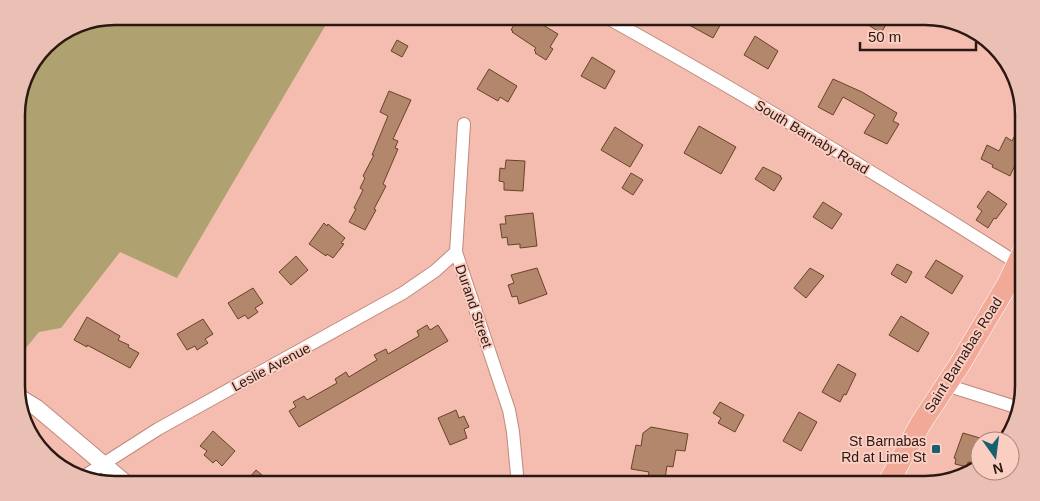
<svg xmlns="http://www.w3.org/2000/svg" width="1040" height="501" font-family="Arial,sans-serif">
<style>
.green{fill:#b0a170}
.building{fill:#b3876b;stroke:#6a4228}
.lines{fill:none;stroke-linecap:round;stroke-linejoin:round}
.minor-casing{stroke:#be8a7d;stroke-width:14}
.tertiary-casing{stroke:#be8a7d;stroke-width:18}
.primary-casing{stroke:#fff;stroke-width:22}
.minor{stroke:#fff;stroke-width:12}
.tertiary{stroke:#fff;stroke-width:16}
.primary{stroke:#f1a998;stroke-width:21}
.poi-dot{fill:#17616f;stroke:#fbcec2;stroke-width:2}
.labels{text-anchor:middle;stroke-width:4;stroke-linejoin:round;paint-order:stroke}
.street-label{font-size:14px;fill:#2c1813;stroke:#fbcec2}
.poi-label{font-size:14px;fill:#2c1813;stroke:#fbcec2;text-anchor:end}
.rim{fill:none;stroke:#2c1813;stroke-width:2.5}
</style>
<rect width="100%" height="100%" fill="#f5bdb0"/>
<!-- green -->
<path class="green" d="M115 16H331L177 278 120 252 61 328 39 332 17 359 16 108 27 71 50 41 78 24Z"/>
<!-- building -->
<path class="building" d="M519 16H528L558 34 550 47 553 49 546 60 535 53 536 52 534 50 536 48 512 32 513 31 511 30Z
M694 16H716L723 20 713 38 689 25Z
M854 16H891L881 33Z
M755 36 778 51 768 69 744 55Z
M397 40 408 46 402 57 391 51Z
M592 57 615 71 605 89 581 76Z
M489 69 517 86 508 102 500 97 498 101 477 89Z
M833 79 862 92 897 113 893 121 899 124 887 144 864 133 875 115 843 97 833 115 818 107Z
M389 91 411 100 393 139 398 141 395 148 398 149 383 184 386 186 374 209 376 210 365 230 349 222 356 209 354 208 363 190 360 188 365 178 363 176 374 155H372L388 116 380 112Z
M1023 120V148L1010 176 992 167 993 165 981 159 987 145 999 151 1006 137 1012 141Z
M699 126 736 147 721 174 684 153Z
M615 127 643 145 630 167 601 150Z
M506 160 525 161 523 191 504 190V182L499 181 500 168 505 169Z
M763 167 781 176 780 177 782 178 774 191 755 179Z
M631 173 643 180 633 195 622 188Z
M988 191 1007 204 996 219 994 218 988 228 976 220 982 211 977 207Z
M823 202 842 214 832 229 813 217Z
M533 213 537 246 520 248V244L508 245 507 237 502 238 500 224H506L505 216Z
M324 223 327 226 328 224 345 238 341 243 344 244 333 258 327 254 326 256 309 244Z
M296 256 308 270 291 285 279 272Z
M936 260 963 276 952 294 925 277Z
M897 264 912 272 906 283 891 274Z
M537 268 547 294 519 304 517 296 512 297 508 285 514 283 511 275Z
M810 268 824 276 806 298 794 288Z
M253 288 263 303 255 308 258 312 248 319 245 315 238 319 228 303Z
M901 316 929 333 918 352 889 335Z
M87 317 120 336 118 340 129 345 128 347 139 353 130 368 87 345V347L74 340Z
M203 319 213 334 205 339 208 343 197 350 195 346 187 350 177 334Z
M427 325 430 330 438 325 448 341 299 427 289 411 296 407 293 402 304 396 307 400 337 383 335 379 346 372 349 377 377 360 374 355 386 349 388 354 405 344 419 336 417 331Z
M838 364 856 374 846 395 844 394 840 402 822 392Z
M720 402 744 415 735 432 718 423 721 418 713 413Z
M456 410 459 418 464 416 469 427 464 429 467 438 450 445 438 418Z
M799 412 817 422 801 451 783 441Z
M651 427 688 434 685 451 676 450 673 467 667 466 664 485 647 482 649 472 631 469 636 445 641 446 643 433Z
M213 431 235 451 222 466 216 460 213 463 204 455 207 451 200 446Z
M963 433 980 438V451L977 450 974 462 972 461V463L968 462 967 467 955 464 956 459 954 458Z
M256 470 274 485H243Z"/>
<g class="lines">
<!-- minor casing -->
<g class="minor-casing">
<path id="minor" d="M604 16C744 94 882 177 1017 263
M464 124 456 252 509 410 513 432 518 485
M946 385 1019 408
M83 477 158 429 403 293 435 271 456 252"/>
</g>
<!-- tertiary casing -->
<g class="tertiary-casing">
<path id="tertiary" d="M17 396 37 408 128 485"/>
</g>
<!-- primary casing -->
<g class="primary-casing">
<path id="primary" d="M887 485 921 423 960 364 1008 283 1023 252"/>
</g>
<!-- minor -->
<use href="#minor" class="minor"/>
<!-- tertiary -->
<use href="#tertiary" class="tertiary"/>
<!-- primary -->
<use href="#primary" class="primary"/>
</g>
<!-- markers -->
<rect class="poi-dot" x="931" y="444" width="10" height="10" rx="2.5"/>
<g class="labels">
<!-- street labels -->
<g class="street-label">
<text transform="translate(812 137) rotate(31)" y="5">South Barnaby Road</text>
<text transform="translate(474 306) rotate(71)" y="5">Durand Street</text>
<text transform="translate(963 355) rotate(-58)" y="5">Saint Barnabas Road</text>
<text transform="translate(271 367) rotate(-28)" y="5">Leslie Avenue</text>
</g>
<!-- poi labels -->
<g class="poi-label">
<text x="926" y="446">St Barnabas<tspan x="926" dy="16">Rd at Lime St</tspan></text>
</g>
</g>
<!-- crop -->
<path d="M0 0H1040V501H0ZM115 25H925A90 90 0 0 1 1015 115V386A90 90 0 0 1 925 476H115A90 90 0 0 1 25 386V115A90 90 0 0 1 115 25Z" fill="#eabfb4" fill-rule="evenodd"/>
<path class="rim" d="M115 25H925A90 90 0 0 1 1015 115V386A90 90 0 0 1 925 476H115A90 90 0 0 1 25 386V115A90 90 0 0 1 115 25Z"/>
<!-- north arrow -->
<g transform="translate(995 456) rotate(166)"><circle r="24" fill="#fbcec2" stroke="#a8857c"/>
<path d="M0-4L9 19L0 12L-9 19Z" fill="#17616f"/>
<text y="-8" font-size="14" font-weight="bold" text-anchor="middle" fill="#2c1813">N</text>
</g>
<!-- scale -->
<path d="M860 42v8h116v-8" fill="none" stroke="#2c1813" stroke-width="2.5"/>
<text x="868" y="42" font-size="15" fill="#2c1813" stroke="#fbcec2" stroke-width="4" paint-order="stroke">50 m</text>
</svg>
